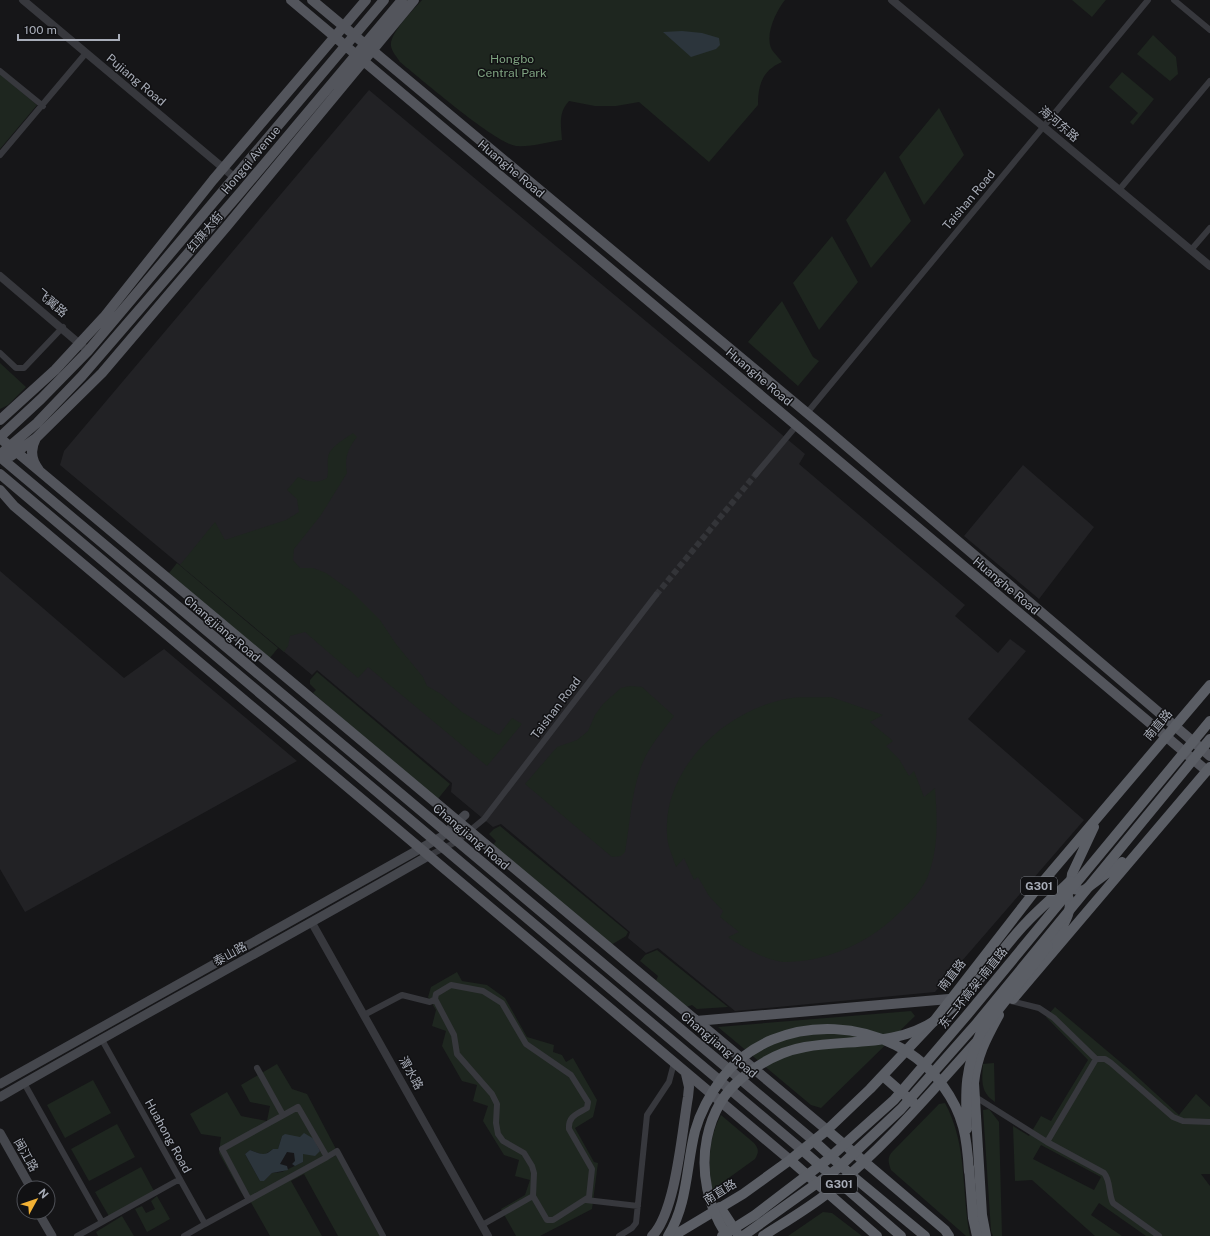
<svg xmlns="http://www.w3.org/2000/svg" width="1210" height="1236" font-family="'Public Sans','Noto Sans SC',sans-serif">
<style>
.built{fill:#222225}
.green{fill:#1e261f;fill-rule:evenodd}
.water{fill:#2c353c}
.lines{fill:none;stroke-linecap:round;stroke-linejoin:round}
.minor-tunnel{stroke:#333438;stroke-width:6;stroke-dasharray:6 3;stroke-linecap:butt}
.minor{stroke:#37383d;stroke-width:6}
.tertiary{stroke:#37383d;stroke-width:8}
.secondary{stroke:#45474d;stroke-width:9}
.primary{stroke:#53555c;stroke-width:10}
.trunk{stroke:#5b5e65;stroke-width:10}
.trunk-bridge{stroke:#5b5e65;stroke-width:10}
.labels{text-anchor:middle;stroke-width:3;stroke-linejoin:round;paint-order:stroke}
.shield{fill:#111113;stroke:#7b7e86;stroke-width:1}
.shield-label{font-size:11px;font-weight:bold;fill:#a8adb8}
.park-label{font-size:12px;fill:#7fa381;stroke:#111113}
.street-label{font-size:12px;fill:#a8adb8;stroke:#111113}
</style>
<rect width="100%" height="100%" fill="#161618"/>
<!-- built -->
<path class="built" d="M369 90 805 454 799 464 965 605 955 616 998 653 1010 639 1026 651 968 719 1084 820 935 992 735 1011 658 948 646 953 628 938 630 932 501 824 493 827 451 792 452 783 317 670 312 675 60 465 64 451Z
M1023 465 1094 527 1039 599 964 536Z
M0 571 124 678 164 649 297 761 25 912 0 869Z"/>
<!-- green -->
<path class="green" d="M422 0H785C776 11 764 36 772 50 775 54 779 58 782 62 763 70 758 84 758 105L709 162 639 102 616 106H595L569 101C558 113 561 125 562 140 547 142 532 147 516 146 495 143 421 79 400 62 397 57 392 52 391 46 389 34 414 9 422 0Z
M1072 0H1106L1092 17Z
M1153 35 1176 57 1178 74 1170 81 1137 54Z
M1122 72 1154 99 1133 125 1130 122 1138 113 1109 87Z
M0 74 37 105 0 149Z
M939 108 964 155 924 205 899 157Z
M885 171 911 221 871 268 846 220Z
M832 236 858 282 819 330 793 283Z
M782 301 813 357 819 361 798 386 748 342Z
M0 363 26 387 8 405 0 409Z
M353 433 357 437C348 448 344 459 347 473L321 515 294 549 293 560 300 568H313L326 573 351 591 380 620 396 644 423 677 427 686 441 694 462 712 499 735 512 718 522 724 487 766 368 667 358 678 305 632 290 636 288 646 284 652 180 565 215 522 225 540 286 520 299 512 297 499 287 490 298 477C309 482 317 484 327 478 329 471 327 465 328 458 329 447 345 439 353 433Z
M177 563 278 648 269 659 169 573Z
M317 672 450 784 437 800 313 693 316 690 310 684V680Z
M630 686 642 687 674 716C662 732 646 750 640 770 631 796 630 824 625 852L621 856 612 857 525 784 557 747 577 740 588 731 595 715 603 704 621 688Z
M831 697 883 715 870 722 893 741 886 746 899 759 909 776 914 771 924 797 935 788C937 817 939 845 929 873 925 886 914 898 905 907 874 940 832 961 786 962 769 962 742 947 728 937L739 932 720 917 723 911 709 896 698 877 694 880 684 858 676 867C673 857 667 845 667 834 663 769 724 711 786 699 800 696 817 698 831 697Z
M500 826 628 932 626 936 611 945 493 845 496 841 489 834 494 829Z
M657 950 728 1007 697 1009 692 1005 686 1007 656 981 658 976 640 961 645 955Z
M457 972 462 981 487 985 505 998 527 1037 554 1045 553 1052 562 1055 566 1062 573 1058 597 1100 593 1117 575 1128 594 1162 598 1163 592 1209 540 1236H516L501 1209 525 1195 530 1180 515 1176 519 1160 504 1155 483 1121 488 1106 473 1101 477 1085 462 1081 442 1046 446 1031 432 1026 436 1010 428 997 431 987Z
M1055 1007 1131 1071 1179 1115 1196 1094 1210 1107V1174H1201L1210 1186V1236H1146L1099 1203 1091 1215 1122 1236H1095L1032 1180 1015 1181 1013 1126 1029 1136 1041 1116 1051 1121 1088 1060 1046 1017ZM1041 1145 1101 1177 1094 1190 1033 1159Z
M911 1011 915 1016 821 1108 811 1105 718 1027Z
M994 1063 995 1102C980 1092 982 1081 983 1064Z
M277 1064 292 1089 307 1094 337 1151 327 1157 314 1139 282 1136 278 1149H273L264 1155 250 1150 245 1154 260 1181H264L272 1173 282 1172 303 1162V1154L320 1151 327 1160 338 1154 383 1236H338L304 1174 291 1181 322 1236H270L245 1192 242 1194 219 1153 221 1137 201 1134 190 1114 227 1092 241 1116 267 1121 270 1106 250 1102 241 1085Z
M93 1080 111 1113 65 1138 47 1105Z
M945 1103C968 1146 961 1190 970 1236H966L891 1170C888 1162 887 1157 893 1151L939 1104Z
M989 1109 999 1122 1002 1236H993L991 1231 983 1110Z
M721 1115 754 1143C759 1149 759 1152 755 1159L712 1190C708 1164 708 1139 721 1115Z
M117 1124 135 1157 89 1181 71 1149Z
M141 1167 155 1193 110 1218 95 1192Z
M157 1196 170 1219 147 1232 135 1209 142 1206 146 1213 155 1209 151 1201Z
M823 1212 832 1213 862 1236H788Z
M122 1216 134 1236H98L96 1232Z"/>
<!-- water -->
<path class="water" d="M682 31 702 33 719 38 720 45 716 49 691 57 663 32Z
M304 1133 314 1139 320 1151 315 1156 303 1154V1162L295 1166 292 1164 295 1161 294 1153 287 1152 280 1164 287 1166 288 1170 272 1173 264 1181H260L245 1154 250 1150C261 1154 264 1157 273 1149H278L282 1136 285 1134 300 1137Z"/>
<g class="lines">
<!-- minor-tunnel -->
<path class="minor-tunnel" d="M656 595 756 474"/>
<!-- minor -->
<path class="minor" d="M1174 0 1210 30
M0 71 43 106
M0 155 86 53
M1119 190 1210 81
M1191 250 1210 228
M0 353 16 368H24L63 327
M807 413 1148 0
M756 474 797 425
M428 856 456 842 484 819 656 595
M451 985 483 991 502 1003 526 1044 571 1075 588 1102 587 1108C577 1114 568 1116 569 1129L592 1169 589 1197 553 1220H547L533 1196 534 1173 532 1166 524 1153 503 1141 498 1134 496 1123 497 1104 492 1094 457 1054 454 1035 435 999 436 994Z
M1011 1001 1039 1008 1054 1018 1096 1059H1105L1111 1063 1173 1117 1183 1121 1210 1122
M364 1015 402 995 430 1002 435 999
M101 1038 205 1224 184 1236
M257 1068 283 1115
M24 1083 102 1222
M974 1096 1047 1142 1104 1173C1111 1181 1108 1193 1113 1203L1159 1236
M1047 1142 1096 1059
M327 1157 337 1151 383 1236
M586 1200 638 1206
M205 1224 327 1157 298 1107 222 1149 249 1200
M482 1225 533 1196
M77 1236 180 1179
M619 1236 632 1228 636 1223 647 1115 669 1082 674 1063"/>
<!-- tertiary -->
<path class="tertiary" d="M23 0 234 177
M892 0 1210 266
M0 276 88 351
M312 923 488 1236"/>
<!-- secondary -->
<path class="secondary" d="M0 1084 441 837 465 815
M0 1097C142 1015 286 938 428 856
M0 1133 31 1188
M38 1212 52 1236"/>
<!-- primary -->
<path class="primary" d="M291 0 1207 771
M312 0 825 428 1210 756
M0 420 55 370 104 317 213 180 366 0
M0 437 41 399 88 351 384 0
M0 438 827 1130
M36 438C30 449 31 460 39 470
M4 451 37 423 82 376 239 194 402 0
M11 456 36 438 102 373 227 226 414 0
M0 457 814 1141
M0 474 802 1150
M0 490 14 506 790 1160
M696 1021 949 999
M652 1236C676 1212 682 1131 688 1097L689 1087 686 1074"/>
<!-- trunk -->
<path class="trunk" d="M1094 827 1072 874 1071 882 1074 889 1083 891 1122 862
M1051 946C1058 932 1077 910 1067 895L1058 894
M1013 999 1210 767
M883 1076 916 1105
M827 1130 945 1230 949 1236
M814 1141 850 1174 925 1236
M802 1150 901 1236
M790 1160 877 1236
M720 1207 739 1236
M673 1236 743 1194 790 1160 827 1130 870 1089 934 1021 1035 891 1210 685
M763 1236C785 1222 809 1208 829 1192 884 1148 931 1092 978 1040
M986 1236 982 1215 974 1083C977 1055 986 1039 999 1015"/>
<!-- trunk-bridge -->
<path class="trunk-bridge" d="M967 1129C965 1089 965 1069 981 1032L1048 946
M969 1167 973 1218 977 1236
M668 1236C688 1203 686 1167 695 1131 700 1113 711 1093 722 1078 776 1008 894 1015 943 1086 964 1115 967 1138 969 1172
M722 1236 755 1215 827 1160 894 1100 967 1015 1210 721
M727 1236C708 1207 700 1172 707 1138 712 1114 724 1092 743 1077 761 1062 782 1051 805 1047 850 1039 896 1047 936 1020 973 996 996 954 1026 923 1040 908 1056 895 1070 881
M743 1236 837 1169 901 1109 977 1023 1210 739"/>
</g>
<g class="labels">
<!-- shield labels -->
<g class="shield">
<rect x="1021" y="877" width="36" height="18" rx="3"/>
<rect x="821" y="1175" width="36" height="18" rx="3"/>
</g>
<g class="shield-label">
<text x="1039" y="890">G301</text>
<text x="839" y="1188">G301</text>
</g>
<!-- park labels -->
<g class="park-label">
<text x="512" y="63">Hongbo<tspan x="512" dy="14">Central Park</tspan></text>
</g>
<!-- street labels -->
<g class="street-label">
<text transform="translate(136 80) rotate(40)" y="4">Pujiang Road</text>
<text transform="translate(1059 124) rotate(40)" y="4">海河东路</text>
<text transform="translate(251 160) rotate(-50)" y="4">Hongqi Avenue</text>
<text transform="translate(511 169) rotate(40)" y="4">Huanghe Road</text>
<text transform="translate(969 200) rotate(-50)" y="4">Taishan Road</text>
<text transform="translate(205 232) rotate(-50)" y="4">红旗大街</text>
<text transform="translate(52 303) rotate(40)" y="4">飞翼路</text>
<text transform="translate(759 377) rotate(40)" y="4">Huanghe Road</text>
<text transform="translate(1006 586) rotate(40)" y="4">Huanghe Road</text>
<text transform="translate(222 629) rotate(40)" y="4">Changjiang Road</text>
<text transform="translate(556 708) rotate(-53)" y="4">Taishan Road</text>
<text transform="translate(1158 725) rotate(-50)" y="4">南直路</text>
<text transform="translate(471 837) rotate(40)" y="4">Changjiang Road</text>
<text transform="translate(230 954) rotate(-29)" y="4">泰山路</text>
<text transform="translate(952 975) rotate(-52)" y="4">南直路</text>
<text transform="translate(973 988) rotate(-51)" y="4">东二环高架-南直路</text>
<text transform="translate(719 1045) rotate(40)" y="4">Changjiang Road</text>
<text transform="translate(411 1073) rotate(61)" y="4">渭水路</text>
<text transform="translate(168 1136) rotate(61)" y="4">Huahong Road</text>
<text transform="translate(26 1155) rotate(61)" y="4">闽江路</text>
<text transform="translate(720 1192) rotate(-32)" y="4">南直路</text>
</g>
</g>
<!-- north arrow -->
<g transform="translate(36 1200) rotate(50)"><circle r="19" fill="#111113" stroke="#4d4f55"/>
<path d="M0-3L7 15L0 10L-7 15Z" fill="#f2b134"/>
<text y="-6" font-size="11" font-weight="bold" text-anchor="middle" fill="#a8adb8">N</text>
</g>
<!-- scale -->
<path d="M18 34v6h101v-6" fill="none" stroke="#a8adb8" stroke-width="2"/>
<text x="24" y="34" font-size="12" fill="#a8adb8" stroke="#111113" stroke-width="3" paint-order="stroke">100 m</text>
</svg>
